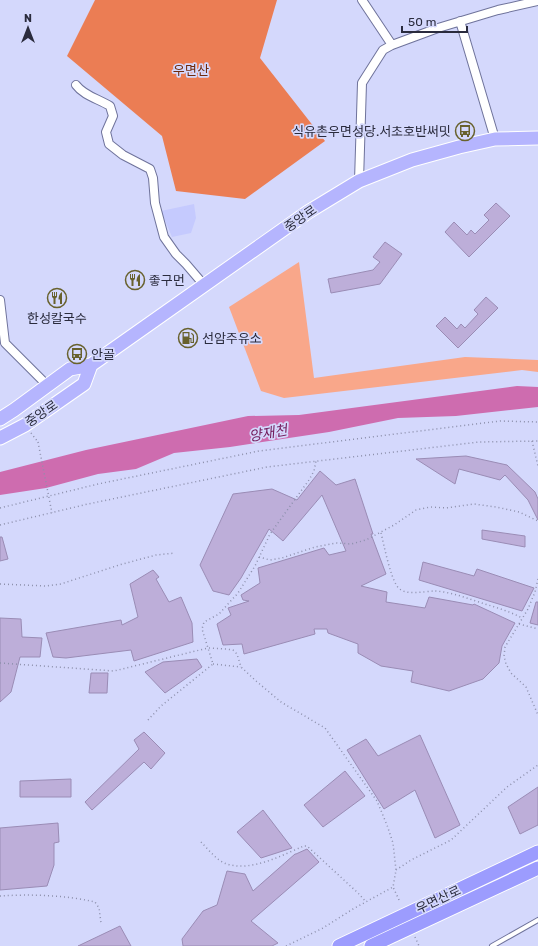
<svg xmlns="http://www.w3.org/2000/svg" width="538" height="946" font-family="Rubik,'Noto Sans KR',sans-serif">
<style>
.built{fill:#c5cafe}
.green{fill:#f9a78a}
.forest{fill:#eb7d54}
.water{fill:#ce6caf}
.building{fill:#bdaed9;stroke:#9a8cb5}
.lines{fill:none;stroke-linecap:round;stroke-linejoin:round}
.service-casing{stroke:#6f739b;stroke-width:6}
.minor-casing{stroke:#6f739b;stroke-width:10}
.primary-casing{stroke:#fff;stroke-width:15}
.trunk-casing{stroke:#fff;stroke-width:15}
.path{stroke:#8d90ac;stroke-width:1.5;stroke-dasharray:1 3;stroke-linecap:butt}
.service{stroke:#fff;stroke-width:4}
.minor{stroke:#fff;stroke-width:8}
.primary{stroke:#b5b5fe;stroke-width:13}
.trunk{stroke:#9c9cfe;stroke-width:13}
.path-bridge{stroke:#8d90ac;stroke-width:1.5;stroke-dasharray:1 3;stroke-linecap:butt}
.labels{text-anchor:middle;stroke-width:3.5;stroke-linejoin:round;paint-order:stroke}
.park-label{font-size:13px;fill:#6f2a0c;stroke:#d4d8fc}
.poi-label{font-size:13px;fill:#2a2b3d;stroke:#d4d8fc;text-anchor:start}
.street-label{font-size:13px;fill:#2a2b3d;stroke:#d4d8fc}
.water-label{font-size:14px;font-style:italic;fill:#72195a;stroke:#d4d8fc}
</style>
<rect width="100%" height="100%" fill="#d4d8fc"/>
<!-- built -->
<path class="built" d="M194 204 196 218 191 233 172 237 161 211Z"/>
<!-- green -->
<path class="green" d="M299 262 314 378 465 357 538 360V372L522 370 284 398 261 391 229 307Z"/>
<!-- forest -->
<path class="forest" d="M95 0H277L260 58 325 141 245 199 176 191 162 136 67 56Z"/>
<!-- water -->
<path class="water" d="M517 386 538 387V407L456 416 398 418 329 432 230 447 174 453 136 469 98 474 46 488 0 495V472L86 450 248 416 299 415Z"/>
<!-- building -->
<path class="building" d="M496 203 510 216 469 257 445 232 454 222 467 235 471 230 475 234 489 220 484 215Z
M385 242 402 254 380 284 331 293 328 279 373 270 380 262 373 257Z
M486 297 498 308 458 348 436 326 445 317 457 329 461 324 465 328 478 314 474 310Z
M466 456 507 465 535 492 538 499V520L528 500 505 475 500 480 459 469 455 484 416 459Z
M320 471 336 485 355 479 373 534H371L386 574 361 586 387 592 386 602 425 608 429 597 473 605 474 604 515 623 502 646 499 663 483 679 449 691 411 682 413 671 381 666 358 653V644L328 633 327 629H314L315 634 244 654 242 644 223 645 217 624 231 615 228 608 249 601 243 600 241 595 260 583 258 568 324 548 329 555 346 551 322 495 283 541 269 529 241 578 229 595 213 591 200 565 233 494 272 489 297 500Z
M482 530 525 536V547L482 539Z
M0 537H2L8 559 0 561Z
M423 562 474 576 477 569 534 588 522 611 419 580Z
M153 570 159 577 156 579 169 602 181 597 192 623 193 642 134 661 131 650 66 658 53 657 46 633 121 620 122 625 138 617 130 584Z
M536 602H538V625L530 623Z
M0 618 21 619 22 637 42 638 40 657H20L11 692 0 702Z
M197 659 202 667 165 693 145 672 163 662Z
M91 673H108L107 693H89Z
M144 732 165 753 151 769 144 762 92 810 85 802 139 749 134 740Z
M420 735 460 825 435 838 415 790 384 809 347 750 366 739 378 756Z
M345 771 365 796 323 827 304 805Z
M71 779V797H20V781Z
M538 787V825L520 834 508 807Z
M263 810 292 848 261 858 237 832Z
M58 823 59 842 54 843V865L47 886 0 890V828Z
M307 849 319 862 251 921 278 943 272 946H183L182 939 203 911 217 905 227 871 245 874 253 891 295 854H296Z
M120 926 131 946H78Z"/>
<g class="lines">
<!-- service casing -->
<g class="service-casing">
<path id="service" d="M492 946 538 920"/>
</g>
<!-- minor casing -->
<g class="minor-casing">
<path id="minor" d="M362 0 392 45
M460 21 495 139
M76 85C84 96 99 99 110 106L113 116 106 132 109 144 123 155 150 169 153 178 155 203 164 237 176 254 186 264 204 285
M359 181 362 83 383 50 392 45 438 28 498 10 538 1
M0 300 5 343 47 385"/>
</g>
<!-- primary casing -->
<g class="primary-casing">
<path id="primary" d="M0 419 14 410 70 369 91 365 308 212 359 181 412 160 459 147 495 139 538 138
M0 438 25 425 84 384 91 365"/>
</g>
<!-- trunk casing -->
<g class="trunk-casing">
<path id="trunk" d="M339 946 538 852
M371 946 538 868"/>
</g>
<!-- path -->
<path class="path" d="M31 433 38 442
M532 441 538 466
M0 508 98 484 259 451 500 421 538 422
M0 525 88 504 267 467 479 442 538 441
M381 533C384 545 390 576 397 586 404 597 424 591 435 591 452 592 469 599 485 604 498 608 511 612 522 618
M259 557 270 560 282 558 315 547 336 543 351 544 366 540 394 525 416 510 430 507 446 508 474 504 496 507 519 512 538 521
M538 579 535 592 528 609 505 647 504 656 506 664 511 673 526 687 538 715
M0 584 46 586 61 584 119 565 156 555 175 553
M519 624 538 629
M0 663 114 671 208 648 225 649 233 650 237 654 241 667 256 681 281 702 325 728 377 801 387 825 393 843 396 870 393 887 400 902
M213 664 241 667
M148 720 161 706 213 664 202 629 204 622 219 614 238 593 255 566 270 534 309 480 314 471 316 461
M201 842C209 850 217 861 227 864 252 872 282 855 304 846H307L358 893 366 902
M396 870 411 860 451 840 507 787 538 765
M0 896C29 894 66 895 95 902L99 908 101 923
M415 937 419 946
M286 946 323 928 353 909 393 887"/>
<!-- service -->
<use href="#service" class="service"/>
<!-- minor -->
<use href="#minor" class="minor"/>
<!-- primary -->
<use href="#primary" class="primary"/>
<!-- trunk -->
<use href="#trunk" class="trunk"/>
<!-- path-bridge -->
<path class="path-bridge" d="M38 442 52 513"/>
</g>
<!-- icons -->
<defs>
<g id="bus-ring" transform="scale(1)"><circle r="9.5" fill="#d4d8fc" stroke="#68612d" stroke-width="1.5"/><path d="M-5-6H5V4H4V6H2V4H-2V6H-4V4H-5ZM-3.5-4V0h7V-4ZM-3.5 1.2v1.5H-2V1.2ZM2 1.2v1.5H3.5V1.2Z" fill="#68612d"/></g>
<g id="restaurant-ring" transform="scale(1)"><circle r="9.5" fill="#d4d8fc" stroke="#68612d" stroke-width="1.5"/><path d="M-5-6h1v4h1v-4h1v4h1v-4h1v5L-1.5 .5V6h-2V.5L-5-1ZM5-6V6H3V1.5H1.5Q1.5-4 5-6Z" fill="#68612d"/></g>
<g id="fuel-ring" transform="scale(1)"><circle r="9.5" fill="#d4d8fc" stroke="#68612d" stroke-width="1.5"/><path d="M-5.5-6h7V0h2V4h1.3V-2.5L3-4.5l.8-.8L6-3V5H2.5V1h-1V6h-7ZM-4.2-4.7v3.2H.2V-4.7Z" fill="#68612d"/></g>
</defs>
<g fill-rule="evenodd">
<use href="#bus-ring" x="465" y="131"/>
<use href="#restaurant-ring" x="135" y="280"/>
<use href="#restaurant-ring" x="57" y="298"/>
<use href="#fuel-ring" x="188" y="338"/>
<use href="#bus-ring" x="77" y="354"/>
</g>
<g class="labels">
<!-- park labels -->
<g class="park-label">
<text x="191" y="75">우면산</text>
</g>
<!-- poi labels -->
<g class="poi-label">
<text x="451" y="136" text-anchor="end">식유촌우면성당.서초호반써밋</text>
<text x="149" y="285">좋구먼</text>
<text x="57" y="323" text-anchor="middle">한성칼국수</text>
<text x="202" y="343">선암주유소</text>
<text x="91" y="359">안골</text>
</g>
<!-- street labels -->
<g class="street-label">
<text transform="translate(300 218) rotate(-34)" y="5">중앙로</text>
<text transform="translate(41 413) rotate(-34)" y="5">중앙로</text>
<text transform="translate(438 899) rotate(-25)" y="5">우면산로</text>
</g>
<!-- water labels -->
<g class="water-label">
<text transform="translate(268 433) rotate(-10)" y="5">양재천</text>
</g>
</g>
<!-- north arrow -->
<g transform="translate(28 28)" stroke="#d4d8fc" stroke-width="3" paint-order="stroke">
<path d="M0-3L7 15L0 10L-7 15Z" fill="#2a2b3d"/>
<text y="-6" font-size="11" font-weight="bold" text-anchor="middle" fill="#2a2b3d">N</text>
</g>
<!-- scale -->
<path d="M402 26v6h65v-6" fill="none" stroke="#2a2b3d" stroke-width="2"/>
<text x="408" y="26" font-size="12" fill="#2a2b3d" stroke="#d4d8fc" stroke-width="3" paint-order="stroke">50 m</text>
</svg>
